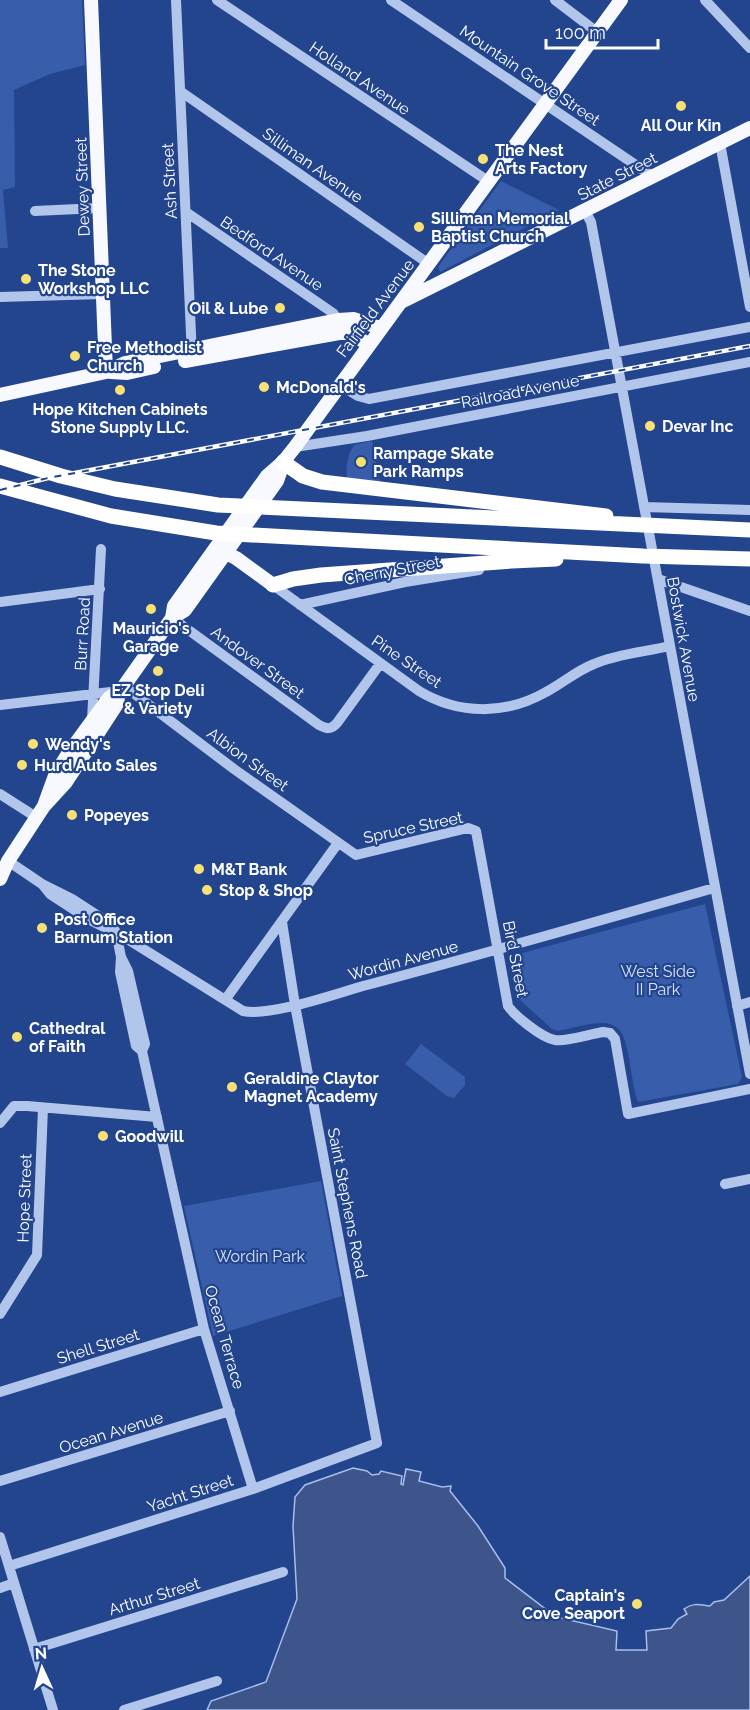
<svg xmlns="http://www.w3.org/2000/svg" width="750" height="1710" font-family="Raleway,sans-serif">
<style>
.green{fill:#375dab}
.water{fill:#3d558a;stroke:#a6beec;stroke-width:1.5}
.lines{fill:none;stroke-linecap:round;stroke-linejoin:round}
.minor{stroke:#b2c5eb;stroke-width:10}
.major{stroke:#f7f9ff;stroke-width:14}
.highway{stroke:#fff;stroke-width:15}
.rail-casing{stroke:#fff;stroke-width:4.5}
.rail{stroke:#23458e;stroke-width:2;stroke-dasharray:7;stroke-linecap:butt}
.poi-dot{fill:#f7e175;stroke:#23458e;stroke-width:2}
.labels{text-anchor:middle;stroke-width:4.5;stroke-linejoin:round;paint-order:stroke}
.street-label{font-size:16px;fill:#fff;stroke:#23458e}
.poi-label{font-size:16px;font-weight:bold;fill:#fff;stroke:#23458e;text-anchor:start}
.park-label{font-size:16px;fill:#d7e2f9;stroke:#23458e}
</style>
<rect width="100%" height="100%" fill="#23458e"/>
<!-- green -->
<path class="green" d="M0 0H82L85 65 50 74 14 90 15 187 3 190 8 248H0Z
M501 181 559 210 440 272 438 267Z
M372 441 380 482 347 478C346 465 347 456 354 445Z
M705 904 742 1077 738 1084 638 1102C631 1083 630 1049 622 1034 619 1027 611 1023 603 1023 589 1023 572 1028 558 1031L552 1029 519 999 511 956Z
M421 1044 465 1077V1085L454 1098 447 1096 405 1064Z
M321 1181 342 1296 213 1336 184 1206Z"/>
<!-- water -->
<path class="water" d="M353 1468 367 1471 372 1475 379 1474 381 1471 402 1476 401 1484 403 1485 406 1469 421 1472 419 1481 442 1487 451 1486 450 1491 478 1526 505 1568V1578L547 1610 561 1618 617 1631 616 1650H647L646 1631 671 1628 678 1619 687 1614 684 1609C694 1602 700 1605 710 1606L714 1602 724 1600 750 1576V1710H207L211 1701 266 1682 297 1599 293 1526 295 1497 305 1485Z"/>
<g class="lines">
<!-- minor -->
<path class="minor" d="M176 0 192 356
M217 0 488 181
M391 0 652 176
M555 0 597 32
M705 0 750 48
M180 91 429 264
M720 143 750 307
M35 211 99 208
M585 211 591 222 750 1074
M186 212 333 313 338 320
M0 297 103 294
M340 385 358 396 369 399 750 327
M295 447 367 436 750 362
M644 507 750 510
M658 579 750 611
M273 585 419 691C459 715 506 715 546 692 563 683 576 671 594 664 617 654 645 652 670 646
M0 602 100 589
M300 605 405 582 479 570
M172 618 319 725C327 729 331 730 337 723L380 664
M124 686 234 769 356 855 468 828 476 831 508 1006C515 1016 542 1038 555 1040 566 1042 590 1034 603 1032L610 1033 615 1039 628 1114 750 1089
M0 705 119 691
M92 720 101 549
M0 794 36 817
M8 861 42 884 72 899 109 923 116 932 121 957 128 971 145 1044 142 1051
M42 884 50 894 90 920 124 937 243 1011C271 1017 337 993 367 985 483 954 599 921 714 888
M121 957 120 972 136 1046 142 1051 204 1329 253 1489
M225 1000 338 843
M737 1006 750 1002
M0 1123 14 1106H27L157 1117
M725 1184 750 1179
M0 1314 37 1255 43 1108
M0 1392 204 1329
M0 1481 230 1411
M0 1537 53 1710
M9 1566 253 1489 377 1443 295 1005 282 922
M0 1588 14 1583
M34 1649 283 1572
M124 1710 217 1681"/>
<!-- major -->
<path class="major" d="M91 0 106 372
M403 301 750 128
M185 361 339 333H350L368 344
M111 372 127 373 154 367
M0 395 106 372 125 363 338 320 354 319 380 328
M217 549 236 558 273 585
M172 618 174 606 267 476 283 462 295 447 621 0
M44 806 56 773 68 754 109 698 119 691 124 686 172 618 185 610 277 481 283 464
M0 879 8 861 44 806 66 782 117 704 119 691"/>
<!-- highway -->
<path class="highway" d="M0 457 61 476 115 489 218 505 750 530
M283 462 303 476 322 482 606 516
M0 486 111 516 216 533 643 556 750 559
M273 585 293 579 321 575 512 561 556 559"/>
<!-- rail casing -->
<g class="rail-casing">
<path id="rail" d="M0 490 48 478 750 346"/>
</g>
<!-- rail -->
<use href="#rail" class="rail"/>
</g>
<!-- markers -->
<g class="poi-dot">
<circle cx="681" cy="106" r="6"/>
<circle cx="483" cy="159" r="6"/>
<circle cx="419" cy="227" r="6"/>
<circle cx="26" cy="279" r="6"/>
<circle cx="280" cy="308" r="6"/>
<circle cx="75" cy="356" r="6"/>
<circle cx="264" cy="387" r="6"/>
<circle cx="120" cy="390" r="6"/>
<circle cx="650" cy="426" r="6"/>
<circle cx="361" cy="462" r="6"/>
<circle cx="151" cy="609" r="6"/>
<circle cx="158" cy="671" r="6"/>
<circle cx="33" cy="744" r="6"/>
<circle cx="22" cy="765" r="6"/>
<circle cx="72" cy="815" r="6"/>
<circle cx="199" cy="869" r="6"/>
<circle cx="207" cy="890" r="6"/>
<circle cx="42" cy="928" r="6"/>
<circle cx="17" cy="1037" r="6"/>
<circle cx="232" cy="1087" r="6"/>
<circle cx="103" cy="1136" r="6"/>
<circle cx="637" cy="1604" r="6"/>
</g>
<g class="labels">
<!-- street labels -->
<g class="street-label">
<text transform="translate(530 75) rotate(34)" y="6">Mountain Grove Street</text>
<text transform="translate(360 78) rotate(34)" y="6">Holland Avenue</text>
<text transform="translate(313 165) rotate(35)" y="6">Silliman Avenue</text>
<text transform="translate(617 176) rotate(-27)" y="6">State Street</text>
<text transform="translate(169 181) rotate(-93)" y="6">Ash Street</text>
<text transform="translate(82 187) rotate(-92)" y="6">Dewey Street</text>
<text transform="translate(272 253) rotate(34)" y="6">Bedford Avenue</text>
<text transform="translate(375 308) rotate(-53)" y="6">Fairfield Avenue</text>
<text transform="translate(520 391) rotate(-11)" y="6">Railroad Avenue</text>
<text transform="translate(392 570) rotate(-11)" y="6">Cherry Street</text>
<text transform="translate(82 634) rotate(-87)" y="6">Burr Road</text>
<text transform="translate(684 639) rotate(80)" y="6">Bostwick Avenue</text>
<text transform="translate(407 661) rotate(34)" y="6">Pine Street</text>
<text transform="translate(258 662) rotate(36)" y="6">Andover Street</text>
<text transform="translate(248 759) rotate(36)" y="6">Albion Street</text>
<text transform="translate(413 827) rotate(-12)" y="6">Spruce Street</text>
<text transform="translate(516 959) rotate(79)" y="6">Bird Street</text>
<text transform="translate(403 960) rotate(-15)" y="6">Wordin Avenue</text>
<text transform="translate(24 1198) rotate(-88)" y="6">Hope Street</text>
<text transform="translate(348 1203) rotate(79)" y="6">Saint Stephens Road</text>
<text transform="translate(225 1337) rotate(74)" y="6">Ocean Terrace</text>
<text transform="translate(98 1346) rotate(-17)" y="6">Shell Street</text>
<text transform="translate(111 1432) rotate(-17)" y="6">Ocean Avenue</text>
<text transform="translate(190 1493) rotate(-18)" y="6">Yacht Street</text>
<text transform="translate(154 1596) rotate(-17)" y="6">Arthur Street</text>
</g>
<!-- poi labels -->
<g class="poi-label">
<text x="681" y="131" text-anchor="middle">All Our Kin</text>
<text x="495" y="156">The Nest<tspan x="495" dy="18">Arts Factory</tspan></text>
<text x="431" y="224">Silliman Memorial<tspan x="431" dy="18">Baptist Church</tspan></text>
<text x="38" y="276">The Stone<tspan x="38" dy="18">Workshop LLC</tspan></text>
<text x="268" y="314" text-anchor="end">Oil &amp; Lube</text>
<text x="87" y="353">Free Methodist<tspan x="87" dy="18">Church</tspan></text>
<text x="276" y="393">McDonald's</text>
<text x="120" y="415" text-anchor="middle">Hope Kitchen Cabinets<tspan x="120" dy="18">Stone Supply LLC.</tspan></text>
<text x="662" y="432">Devar Inc</text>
<text x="373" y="459">Rampage Skate<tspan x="373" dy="18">Park Ramps</tspan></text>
<text x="151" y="634" text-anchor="middle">Mauricio's<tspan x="151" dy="18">Garage</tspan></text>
<text x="158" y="696" text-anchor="middle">EZ Stop Deli<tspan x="158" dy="18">&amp; Variety</tspan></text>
<text x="45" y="750">Wendy's</text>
<text x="34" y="771">Hurd Auto Sales</text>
<text x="84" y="821">Popeyes</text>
<text x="211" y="875">M&amp;T Bank</text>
<text x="219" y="896">Stop &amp; Shop</text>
<text x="54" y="925">Post Office<tspan x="54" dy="18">Barnum Station</tspan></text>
<text x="29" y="1034">Cathedral<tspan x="29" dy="18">of Faith</tspan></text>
<text x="244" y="1084">Geraldine Claytor<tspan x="244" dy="18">Magnet Academy</tspan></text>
<text x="115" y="1142">Goodwill</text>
<text x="625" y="1601" text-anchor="end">Captain's<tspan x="625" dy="18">Cove Seaport</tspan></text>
</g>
<!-- park labels -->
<g class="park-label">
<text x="658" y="977">West Side<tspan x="658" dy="18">II Park</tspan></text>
<text x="260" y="1262">Wordin Park</text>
</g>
</g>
<!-- north arrow -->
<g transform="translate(42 1668) rotate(356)" stroke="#23458e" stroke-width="4.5" paint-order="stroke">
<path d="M0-4.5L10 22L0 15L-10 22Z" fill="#ffffff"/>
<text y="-9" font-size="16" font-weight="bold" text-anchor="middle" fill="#ffffff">N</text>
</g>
<!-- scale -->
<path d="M546 39v9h112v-9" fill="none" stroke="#ffffff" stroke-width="3"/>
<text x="555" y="39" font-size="18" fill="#ffffff" stroke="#23458e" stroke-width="4.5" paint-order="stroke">100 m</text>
</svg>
